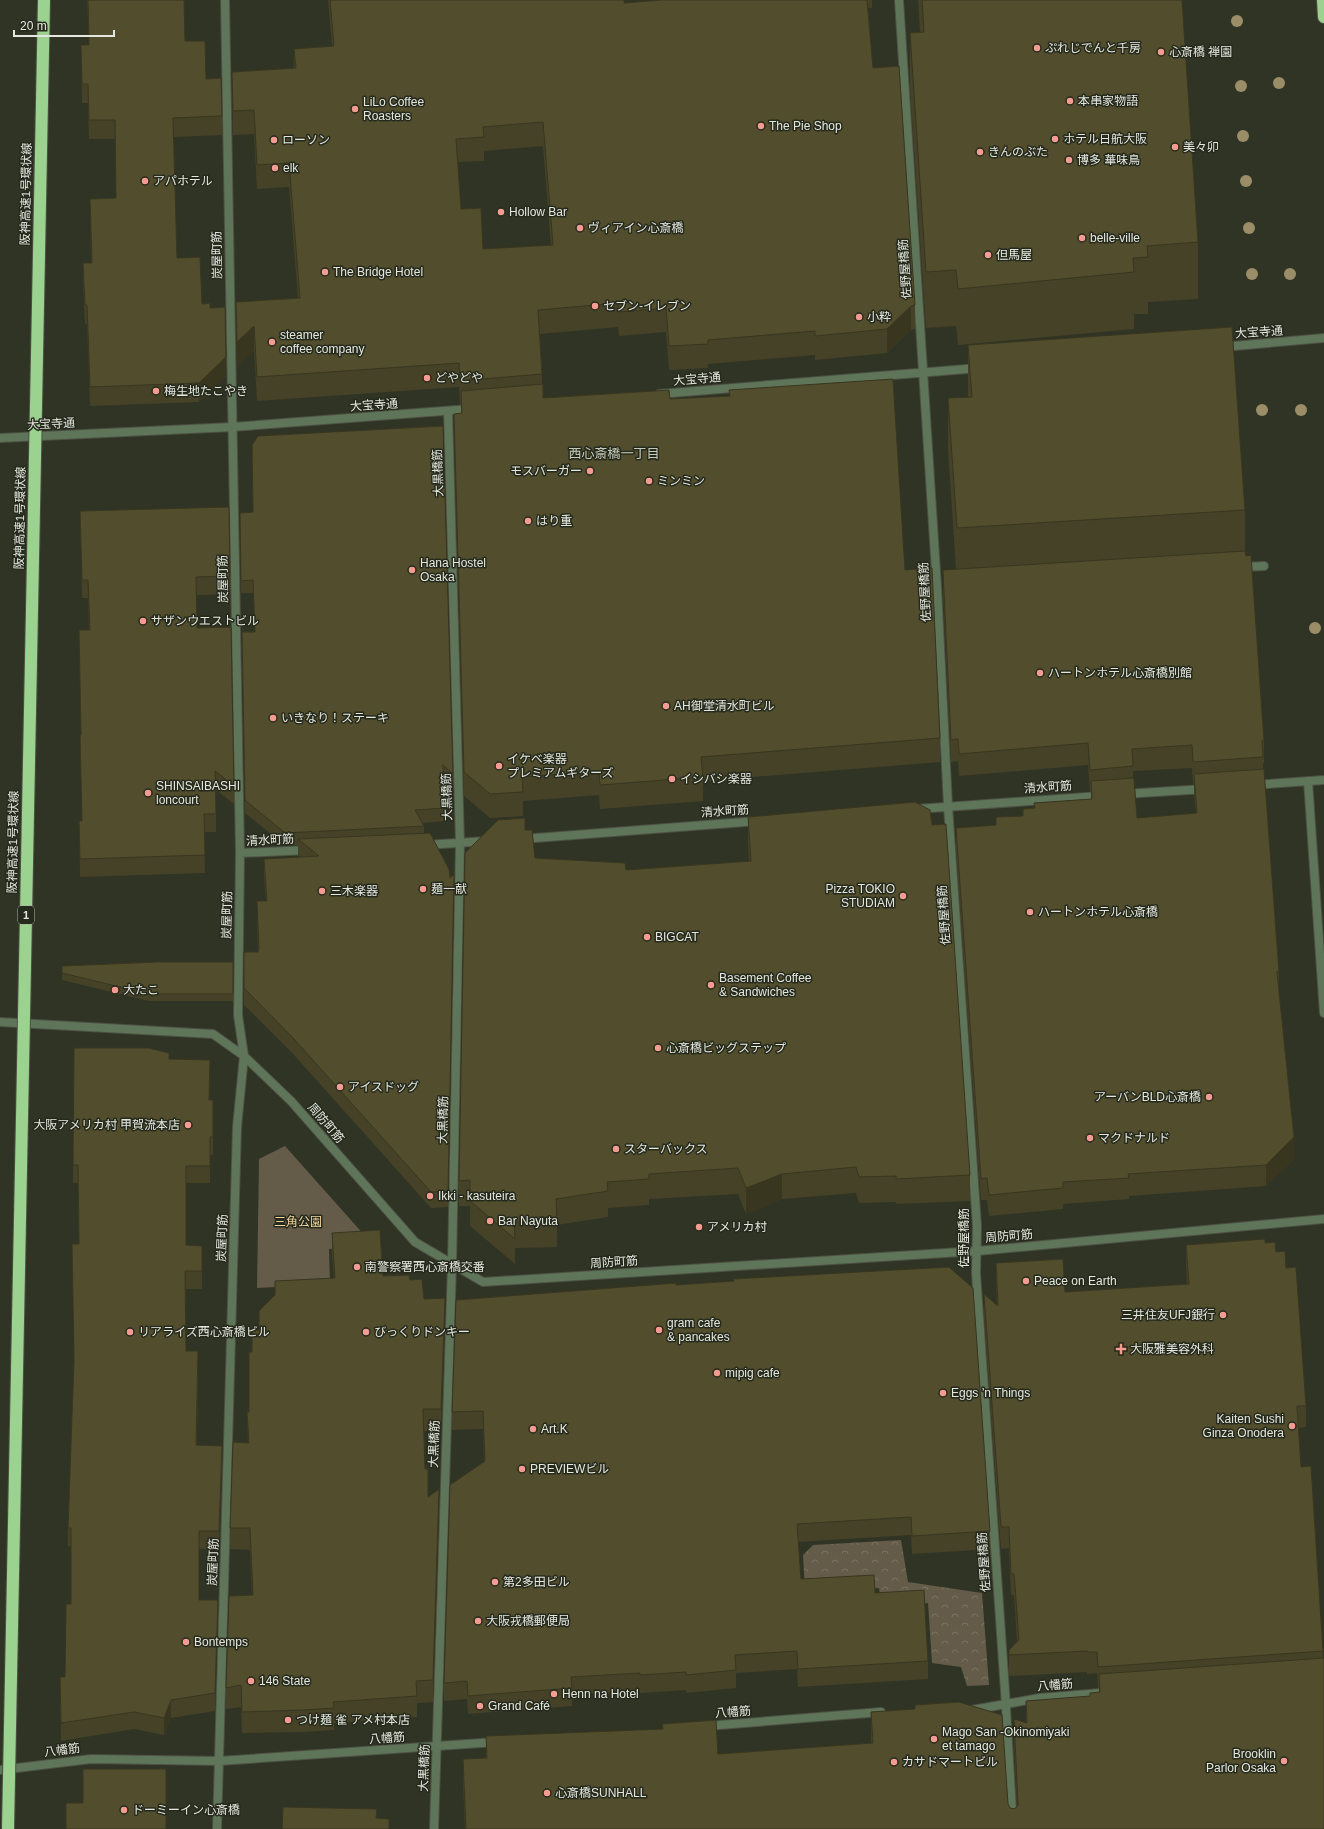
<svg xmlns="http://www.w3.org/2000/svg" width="1324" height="1829" font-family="Helvetica,'Noto Sans JP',sans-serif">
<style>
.green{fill:#645b49}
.forest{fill:url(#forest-crowns)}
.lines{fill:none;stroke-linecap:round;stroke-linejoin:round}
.lane-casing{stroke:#4d5143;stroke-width:10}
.street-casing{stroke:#4d5143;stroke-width:10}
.highway-casing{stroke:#4d5143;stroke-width:14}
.lane{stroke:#5f755a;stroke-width:8}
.street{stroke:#5f755a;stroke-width:8}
.highway{stroke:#9bd28f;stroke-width:12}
.highway-bridge-casing{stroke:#4d5143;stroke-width:14;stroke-linecap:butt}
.highway-bridge{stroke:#9bd28f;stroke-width:12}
.tree{fill:#9b8d68}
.wall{fill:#464227;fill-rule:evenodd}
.shaded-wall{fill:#393620}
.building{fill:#514d2d;stroke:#393620;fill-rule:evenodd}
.poi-dot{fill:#f59c92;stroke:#262a1c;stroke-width:1.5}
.labels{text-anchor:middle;stroke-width:3;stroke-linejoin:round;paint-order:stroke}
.shield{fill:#262a1c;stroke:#abaea4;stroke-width:1}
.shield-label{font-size:11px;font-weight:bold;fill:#e4e7de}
.poi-label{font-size:12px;fill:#e4e7de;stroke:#262a1c;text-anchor:start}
.street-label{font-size:12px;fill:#e4e7de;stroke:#262a1c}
.park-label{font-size:12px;fill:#f3d69e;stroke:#262a1c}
.neighbourhood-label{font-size:13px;fill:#c6cbb9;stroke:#262a1c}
</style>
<defs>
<pattern id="forest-crowns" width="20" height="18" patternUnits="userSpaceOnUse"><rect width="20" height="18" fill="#645b49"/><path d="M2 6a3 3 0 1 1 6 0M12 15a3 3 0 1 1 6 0" fill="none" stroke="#7a7363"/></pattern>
</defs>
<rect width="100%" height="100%" fill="#303425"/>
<!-- green -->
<path class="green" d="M285 1146 374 1246 329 1249 330 1284 257 1288 259 1159Z"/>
<!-- forest -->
<path class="forest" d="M901 1540 908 1582 982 1593 989 1685 967 1686 961 1667 932 1663 928 1603 882 1606 879 1588 805 1592 803 1555 813 1545Z"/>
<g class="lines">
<!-- lane casing -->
<g class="lane-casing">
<path id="lane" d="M1241 567 1264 566"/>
</g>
<!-- street casing -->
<g class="street-casing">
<path id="street" d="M899 0 937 587 948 806 977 1226 976 1273 1005 1691 1013 1829
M1223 347 1324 338
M659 394 979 368
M0 438 232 427 470 409
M1308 781 1324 1013
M1254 785 1324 780
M1124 794 1205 789
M917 809 1101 796
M522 839 758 821
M426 845 487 841
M240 853 309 850
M0 1022 213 1034 244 1056 291 1101 415 1242 483 1282 977 1251 1324 1219
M972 1710 1040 1698 1101 1693
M707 1726 881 1712
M0 1770 91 1759 219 1761 496 1742
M217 1829 237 1127 244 1056 238 1015 240 853 225 0
M434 1829 452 1265 460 843 448 411"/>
</g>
<!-- highway casing -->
<g class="highway-casing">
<path id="highway" d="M1323 0 1324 17"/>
</g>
<!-- lane -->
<use href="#lane" class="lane"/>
<!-- street -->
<use href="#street" class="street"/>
<!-- highway -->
<use href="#highway" class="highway"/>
<!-- highway-bridge casing -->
<g class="highway-bridge-casing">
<path id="highway-bridge" d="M8 1829 44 0"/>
</g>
<!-- highway-bridge -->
<use href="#highway-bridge" class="highway-bridge"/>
</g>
<!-- trees -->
<g class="tree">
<circle cx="1237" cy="21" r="6"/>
<circle cx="1279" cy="83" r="6"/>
<circle cx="1241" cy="86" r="6"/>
<circle cx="1243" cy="136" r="6"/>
<circle cx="1246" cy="181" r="6"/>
<circle cx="1249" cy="228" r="6"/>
<circle cx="1252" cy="274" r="6"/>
<circle cx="1290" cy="274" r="6"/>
<circle cx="1262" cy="410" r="6"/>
<circle cx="1301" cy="410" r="6"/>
<circle cx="1315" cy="628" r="6"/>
</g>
<!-- wall -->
<path class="wall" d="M87 0H184L185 41 206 79 222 116V135L174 137 177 258 202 304 210 308 226 376 199 402 90 406 87 324H85L83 282V263H91L90 199 116 198 115 139H89L88 103H82L81 45H89Z
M328 0H624V3L661 0H872V8H868L873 68 915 305V329L911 330 887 353 815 360V355L708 364V368L669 370 666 332 619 336 618 327 540 334 542 374V385L543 398 670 399 729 396V390L905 570 940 738V762L703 781V801L600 809 599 795 523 801V816L490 818 464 796 454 438V414L461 413V404H460L459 387 257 401 254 350 237 366 236 302 298 298 289 187 257 189 254 134 233 135 232 72 294 68V49L332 46ZM543 146 551 246 483 249 461 209 458 162 484 161V151Z
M918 0H1182L1198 242V299L1148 302V314H1134V329L958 345 956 326 926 328 910 89V33L920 32Z
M968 345 1245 510V551L1264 741V763H1263V769L1279 972V993L1294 1159 1266 1186 1129 1196V1199L1063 1204V1209L989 1216 987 1200H981L956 849V828L996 825V817L1023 816V809L1034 808V803L1091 799V792H1090L1088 765 959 776 958 761 951 762 943 592V570L956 569 948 450V398L968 397ZM1192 768 1193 784H1194V795L1196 813 1137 818 1133 778V771Z
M80 511 230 576V594L197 595V628L234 786V804L216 790V832H204L205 873 80 877 79 821H82L80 753V735H81L79 630H89L88 598H82Z
M240 513 453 774V787L443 779 445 808V821L422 823 424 826V833L450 878 454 890 448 1207 431 1208 294 1055 244 1005V952H258L257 918V901H266L264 876V859L300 857 298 856V845H285L245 813 242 645 255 632 253 593H241Z
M748 817 932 825 970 1175V1201L896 1204V1202L859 1203 856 1193 782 1199 746 1214 738 1194 649 1199V1205L608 1208V1217L557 1225V1247L515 1248V1264L470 1226V1206H459V1181L525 830 535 858 626 870 749 861 748 843Z
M233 962V1001H149L62 980V973Z
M74 1048 169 1059 210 1078V1100L213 1118V1155H210V1183H186V1245L202 1263V1289H186V1351L198 1369 197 1445 222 1463 219 1549H199V1600L218 1618 215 1711 171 1718 164 1735 134 1729 61 1741 60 1677H65L71 1604V1546H68V1528L79 1244 78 1183H73Z
M332 1233 383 1276 410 1280 424 1299 445 1319 441 1430 424 1431 425 1469 428 1496 439 1511 433 1702 417 1703V1717L334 1723V1730L303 1732 242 1733 241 1707 226 1709V1688L252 1595 250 1550 230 1549V1528L248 1443 247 1412H249L252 1352 275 1295V1281L334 1278 332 1255Z
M1265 1243 1276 1252 1286 1268 1306 1406V1427L1298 1428 1301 1467 1323 1651 1324 1829H465L463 1785V1759L486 1758V1736L718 1754 871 1743V1712L1008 1804 1010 1808 1014 1809 1017 1807 1014 1744V1719L1026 1723V1701L1090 1696 1099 1692V1688H1098L1097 1673 1087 1674V1672L1009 1676V1650L1017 1641 1014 1595H1011L1009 1548 1001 1549 984 1316V1294L997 1305 996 1284V1263L1065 1292 1187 1284 1186 1266V1245Z
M676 1285 990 1531V1549L912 1554 911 1535 798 1542 801 1579 875 1593 928 1661V1679L798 1687 797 1669 736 1673V1688L686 1693V1690L640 1693V1691L572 1695V1706L468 1714 467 1699 444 1701V1683L484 1461 483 1429 452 1430V1412Z"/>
<!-- shaded-wall -->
<path class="shaded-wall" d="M911 306V330L887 353V329Z
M254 326V350L237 366V342Z
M226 357V376L199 402V383Z
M454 874V890L448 1207V1191Z
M210 1060V1078L209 1118V1100Z
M1294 1137V1159L1266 1186V1165Z
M782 1174V1199L746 1214V1188Z
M445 1298V1319L441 1430V1409Z
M222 1446V1463L219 1549V1531Z
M439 1489V1511L433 1702V1680Z
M218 1600V1618L215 1711V1693Z
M171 1700V1718L164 1735V1718Z"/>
<!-- building -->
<path class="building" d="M88 0H184L185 41H205L206 79 221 78 222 116 173 118 177 258 200 257 202 304 210 303V308L225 307 226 357 199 383 90 387 87 305H85L83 263H92L90 199 116 198 115 120H89L88 84H82L81 45H89Z
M330 0H624V3L661 0H867L873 68 899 66 915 305 911 306 887 329 815 336V331L708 340V344L669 346 666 308 619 312 618 303 538 310 542 374 460 381 459 363 257 377 254 326 237 342 236 302 300 298 289 163 257 165 254 110 233 111 232 72 296 68 294 49 334 46ZM543 122 553 245 483 249 481 208 461 209 456 139 484 137 483 127Z
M922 0H1182L1198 242 1147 246 1148 257 1133 258 1134 272 958 289 956 270 926 272 910 33 924 32Z
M1232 327 1245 510 957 528 948 398 972 397 968 345Z
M893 379 905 570 932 568 940 738 701 757 703 777 600 785 599 771 522 777 523 792 490 794 464 772 454 414 462 413 461 391 543 384V398L669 390 670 399 730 396 729 390Z
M443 426 453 774 443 765 445 808 415 810 424 826 285 833 245 800 242 632H255L253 580 241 581 240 513 253 512 252 445 258 436Z
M229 507 230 576 196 577 197 628 231 627 234 786 215 771 216 814H204L205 855 80 859 79 821H82L80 735H81L79 630H90L88 580H82L80 511Z
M1245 551 1246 556 1251 555 1264 741H1262L1263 757 1193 762 1192 745 1132 749 1133 766 1090 770 1088 743 959 754 958 739 951 740 943 570Z
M1264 769 1279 972H1277L1294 1137 1266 1165 1128 1174 1129 1178 1063 1182V1188L989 1195 987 1178 981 1179 956 828 996 825V817L1023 816V809L1035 808 1034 803 1092 799 1091 781 1134 778 1137 818 1197 813 1194 774Z
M915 802 930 810 932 825 946 824 970 1175 896 1179V1176L859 1177 856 1167 782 1174 746 1188 738 1168 649 1174V1179L607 1182 608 1191 556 1199 557 1221 514 1222 515 1239 470 1201V1180L459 1181 465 853 498 820 525 818V830H532L535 858 625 863 626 870 751 861 748 817Z
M430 833 449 869 450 878 454 874 448 1191 431 1192 294 1039 244 988V952H258L259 949 257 901H267L264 859 319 856 298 839Z
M157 962H233V994H149L62 973V966Z
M74 1048H149L169 1053V1059L210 1060 209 1100H213V1137H210V1166H186V1245L202 1246V1271H185L186 1351H198L196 1445 222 1446 219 1531H199V1600H218L215 1693 171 1700 164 1718 134 1712 61 1723 60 1677H65L66 1604H71V1528H68L74 1360 72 1244H79L78 1165H73Z
M380 1230 383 1276 409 1275 410 1280 422 1279 424 1299 445 1298 441 1409H423L425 1469H428V1497L439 1489 433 1680 416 1681 417 1696 333 1702 334 1708 303 1710 242 1712 241 1685 226 1688 229 1596 253 1595 250 1528H230L233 1442 249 1443 247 1412H249V1352H252V1331L259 1330V1311L275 1295V1281L335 1278 332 1233Z
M1265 1239V1243L1275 1242 1276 1252 1285 1251 1286 1268 1296 1267 1306 1406H1297L1301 1467 1311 1466 1323 1651 1098 1667 1097 1652H1087V1651L1009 1655V1650L1019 1640 1014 1574H1011L1009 1527H1001L984 1294 998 1306 996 1263 1063 1259 1065 1292 1189 1284 1186 1245Z
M949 1267 973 1288 990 1531 912 1536 911 1517 797 1524 801 1579 874 1575 875 1593 924 1590 928 1661 798 1669 797 1651 735 1655 736 1670 686 1675V1672L640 1675V1673L571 1677 572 1688 468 1696 467 1681 444 1683 450 1485 485 1461 483 1411 452 1412 456 1300 676 1283V1285L734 1281 733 1279Z
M1324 1658V1829H466L463 1759 487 1758 486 1736 663 1729 662 1724 716 1720 718 1754 873 1743 871 1712 915 1709V1705L959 1702 1002 1715 1008 1804 1010 1808 1014 1809 1018 1806V1803L1014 1719 1027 1723 1026 1701 1090 1696V1693L1100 1692 1099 1674Z
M83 1769H166V1829H66V1803H83Z
M283 1807 377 1809 376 1818 389 1819V1829H282Z"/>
<!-- markers -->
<g class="poi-dot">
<circle cx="1037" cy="48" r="4"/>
<circle cx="1161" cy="52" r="4"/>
<circle cx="1070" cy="101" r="4"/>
<circle cx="355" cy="109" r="4"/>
<circle cx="761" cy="126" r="4"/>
<circle cx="1055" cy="139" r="4"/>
<circle cx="274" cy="140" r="4"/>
<circle cx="1175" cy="147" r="4"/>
<circle cx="980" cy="152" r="4"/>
<circle cx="1069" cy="160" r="4"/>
<circle cx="275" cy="168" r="4"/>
<circle cx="145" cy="181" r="4"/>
<circle cx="501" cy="212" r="4"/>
<circle cx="580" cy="228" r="4"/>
<circle cx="1082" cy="238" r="4"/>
<circle cx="988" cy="255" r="4"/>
<circle cx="325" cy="272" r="4"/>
<circle cx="595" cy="306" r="4"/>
<circle cx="859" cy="317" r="4"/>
<circle cx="272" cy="342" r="4"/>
<circle cx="427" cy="378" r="4"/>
<circle cx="156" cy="391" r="4"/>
<circle cx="590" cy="471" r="4"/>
<circle cx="649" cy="481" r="4"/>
<circle cx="528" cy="521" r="4"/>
<circle cx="412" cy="570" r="4"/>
<circle cx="143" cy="621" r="4"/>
<circle cx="1040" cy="673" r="4"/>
<circle cx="666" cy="706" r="4"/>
<circle cx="273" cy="718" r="4"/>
<circle cx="499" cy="766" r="4"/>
<circle cx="672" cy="779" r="4"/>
<circle cx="148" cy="793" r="4"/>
<circle cx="423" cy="889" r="4"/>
<circle cx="322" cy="891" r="4"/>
<circle cx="903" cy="896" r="4"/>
<circle cx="1030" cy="912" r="4"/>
<circle cx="647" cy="937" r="4"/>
<circle cx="711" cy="985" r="4"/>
<circle cx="115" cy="990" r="4"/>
<circle cx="658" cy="1048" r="4"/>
<circle cx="340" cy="1087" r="4"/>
<circle cx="1209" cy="1097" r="4"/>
<circle cx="188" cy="1125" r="4"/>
<circle cx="1090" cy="1138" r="4"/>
<circle cx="616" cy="1149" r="4"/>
<circle cx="430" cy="1196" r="4"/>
<circle cx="490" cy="1221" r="4"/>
<circle cx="699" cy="1227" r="4"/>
<circle cx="357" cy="1267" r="4"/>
<circle cx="1026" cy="1281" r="4"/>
<circle cx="1223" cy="1315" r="4"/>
<circle cx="659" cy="1330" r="4"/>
<circle cx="130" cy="1332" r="4"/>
<circle cx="366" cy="1332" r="4"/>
<path d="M1119 1343h4v4h4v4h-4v4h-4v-4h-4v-4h4z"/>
<circle cx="717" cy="1373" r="4"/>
<circle cx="943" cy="1393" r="4"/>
<circle cx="1292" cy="1426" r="4"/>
<circle cx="533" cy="1429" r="4"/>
<circle cx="522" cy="1469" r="4"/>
<circle cx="495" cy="1582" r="4"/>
<circle cx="478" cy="1621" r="4"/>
<circle cx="186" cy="1642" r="4"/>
<circle cx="251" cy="1681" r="4"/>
<circle cx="554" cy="1694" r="4"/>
<circle cx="480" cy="1706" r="4"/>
<circle cx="288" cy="1720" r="4"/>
<circle cx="934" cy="1739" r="4"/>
<circle cx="1284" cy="1761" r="4"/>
<circle cx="894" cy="1762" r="4"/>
<circle cx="547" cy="1793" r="4"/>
<circle cx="124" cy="1810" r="4"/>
</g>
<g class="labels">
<!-- shield labels -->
<rect class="shield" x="18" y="906" width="16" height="18" rx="3"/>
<g class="shield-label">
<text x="26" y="919">1</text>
</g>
<!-- poi labels -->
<g class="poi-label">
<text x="1045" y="52">ぷれじでんと千房</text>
<text x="1169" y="56">心斎橋 禅園</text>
<text x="1078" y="105">本串家物語</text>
<text x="363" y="106">LiLo Coffee<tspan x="363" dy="14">Roasters</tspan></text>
<text x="769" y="130">The Pie Shop</text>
<text x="1063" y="143">ホテル日航大阪</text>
<text x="282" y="144">ローソン</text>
<text x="1183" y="151">美々卯</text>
<text x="988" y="156">きんのぶた</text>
<text x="1077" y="164">博多 華味鳥</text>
<text x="283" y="172">elk</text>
<text x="153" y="185">アパホテル</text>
<text x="509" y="216">Hollow Bar</text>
<text x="588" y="232">ヴィアイン心斎橋</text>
<text x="1090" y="242">belle-ville</text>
<text x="996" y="259">但馬屋</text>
<text x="333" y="276">The Bridge Hotel</text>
<text x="603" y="310">セブン-イレブン</text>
<text x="867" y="321">小粋</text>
<text x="280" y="339">steamer<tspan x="280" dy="14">coffee company</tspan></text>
<text x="435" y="382">どやどや</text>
<text x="164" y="395">梅生地たこやき</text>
<text x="582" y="475" text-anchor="end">モスバーガー</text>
<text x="657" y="485">ミンミン</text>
<text x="536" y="525">はり重</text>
<text x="420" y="567">Hana Hostel<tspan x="420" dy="14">Osaka</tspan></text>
<text x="151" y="625">サザンウエストビル</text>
<text x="1048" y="677">ハートンホテル心斎橋別館</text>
<text x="674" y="710">AH御堂清水町ビル</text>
<text x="281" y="722">いきなり！ステーキ</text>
<text x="507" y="763">イケベ楽器<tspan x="507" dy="14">プレミアムギターズ</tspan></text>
<text x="680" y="783">イシバシ楽器</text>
<text x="156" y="790">SHINSAIBASHI<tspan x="156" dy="14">loncourt</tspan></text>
<text x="431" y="893">麺一献</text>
<text x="895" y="893" text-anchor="end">Pizza TOKIO<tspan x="895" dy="14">STUDIAM</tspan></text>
<text x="330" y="895">三木楽器</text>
<text x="1038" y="916">ハートンホテル心斎橋</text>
<text x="655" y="941">BIGCAT</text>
<text x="719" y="982">Basement Coffee<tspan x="719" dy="14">&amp; Sandwiches</tspan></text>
<text x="123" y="994">大たこ</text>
<text x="666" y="1052">心斎橋ビッグステップ</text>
<text x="348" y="1091">アイスドッグ</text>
<text x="1201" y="1101" text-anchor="end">アーバンBLD心斎橋</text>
<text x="180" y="1129" text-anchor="end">大阪アメリカ村 甲賀流本店</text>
<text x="1098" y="1142">マクドナルド</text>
<text x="624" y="1153">スターバックス</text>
<text x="438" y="1200">Ikki - kasuteira</text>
<text x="498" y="1225">Bar Nayuta</text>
<text x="707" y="1231">アメリカ村</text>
<text x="365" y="1271">南警察署西心斎橋交番</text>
<text x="1034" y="1285">Peace on Earth</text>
<text x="1215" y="1319" text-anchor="end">三井住友UFJ銀行</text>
<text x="667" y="1327">gram cafe<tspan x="667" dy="14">&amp; pancakes</tspan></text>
<text x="138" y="1336">リアライズ西心斎橋ビル</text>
<text x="374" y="1336">びっくりドンキー</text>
<text x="1130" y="1353">大阪雅美容外科</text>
<text x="725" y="1377">mipig cafe</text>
<text x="951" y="1397">Eggs ’n Things</text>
<text x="1284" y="1423" text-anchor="end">Kaiten Sushi<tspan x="1284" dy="14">Ginza Onodera</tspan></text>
<text x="541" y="1433">Art.K</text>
<text x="530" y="1473">PREVIEWビル</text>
<text x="503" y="1586">第2多田ビル</text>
<text x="486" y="1625">大阪戎橋郵便局</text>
<text x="194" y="1646">Bontemps</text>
<text x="259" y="1685">146 State</text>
<text x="562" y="1698">Henn na Hotel</text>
<text x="488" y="1710">Grand Café</text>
<text x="296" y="1724">つけ麺 雀 アメ村本店</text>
<text x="942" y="1736">Mago San -Okinomiyaki<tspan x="942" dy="14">et tamago</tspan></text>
<text x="1276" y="1758" text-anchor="end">Brooklin<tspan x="1276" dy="14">Parlor Osaka</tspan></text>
<text x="902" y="1766">カサドマートビル</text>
<text x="555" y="1797">心斎橋SUNHALL</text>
<text x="132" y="1814">ドーミーイン心斎橋</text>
</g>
<!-- street labels -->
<g class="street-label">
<text transform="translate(26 194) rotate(-89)" y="4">阪神高速1号環状線</text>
<text transform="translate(217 255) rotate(-91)" y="4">炭屋町筋</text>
<text transform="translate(905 269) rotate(-94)" y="4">佐野屋橋筋</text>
<text transform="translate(1259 332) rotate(-4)" y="4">大宝寺通</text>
<text transform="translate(697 379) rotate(-5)" y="4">大宝寺通</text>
<text transform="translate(374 405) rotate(-4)" y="4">大宝寺通</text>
<text transform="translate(51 424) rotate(-3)" y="4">大宝寺通</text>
<text transform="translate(438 473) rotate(-92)" y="4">大黒橋筋</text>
<text transform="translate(20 518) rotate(-89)" y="4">阪神高速1号環状線</text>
<text transform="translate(223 579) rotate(-91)" y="4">炭屋町筋</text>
<text transform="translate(925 592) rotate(-93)" y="4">佐野屋橋筋</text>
<text transform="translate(1048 787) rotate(-4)" y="4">清水町筋</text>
<text transform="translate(447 797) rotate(-92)" y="4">大黒橋筋</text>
<text transform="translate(725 811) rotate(-4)" y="4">清水町筋</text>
<text transform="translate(270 840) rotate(-3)" y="4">清水町筋</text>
<text transform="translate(13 842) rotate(-89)" y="4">阪神高速1号環状線</text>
<text transform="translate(227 915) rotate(-89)" y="4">炭屋町筋</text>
<text transform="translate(944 915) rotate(-94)" y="4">佐野屋橋筋</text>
<text transform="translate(443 1120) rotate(-89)" y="4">大黒橋筋</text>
<text transform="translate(326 1123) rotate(49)" y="4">周防町筋</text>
<text transform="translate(1009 1236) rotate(-5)" y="4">周防町筋</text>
<text transform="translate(222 1238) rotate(-88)" y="4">炭屋町筋</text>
<text transform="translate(964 1238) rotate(-90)" y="4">佐野屋橋筋</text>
<text transform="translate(614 1262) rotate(-4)" y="4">周防町筋</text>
<text transform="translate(434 1444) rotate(-88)" y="4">大黒橋筋</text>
<text transform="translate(213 1562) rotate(-88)" y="4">炭屋町筋</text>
<text transform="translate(984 1562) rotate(-94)" y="4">佐野屋橋筋</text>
<text transform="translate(1055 1685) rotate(-5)" y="4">八幡筋</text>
<text transform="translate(733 1712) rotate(-4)" y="4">八幡筋</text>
<text transform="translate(387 1738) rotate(-4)" y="4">八幡筋</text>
<text transform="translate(62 1750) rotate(-7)" y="4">八幡筋</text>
<text transform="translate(424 1768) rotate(-88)" y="4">大黒橋筋</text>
</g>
<!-- park labels -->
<g class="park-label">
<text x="298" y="1226">三角公園</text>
</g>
<!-- neighbourhood labels -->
<g class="neighbourhood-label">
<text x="614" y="458">西心斎橋一丁目</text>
</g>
</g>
<!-- scale -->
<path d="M14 30v6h100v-6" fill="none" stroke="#e4e7de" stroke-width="2"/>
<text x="20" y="30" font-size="12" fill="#e4e7de" stroke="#262a1c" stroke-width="3" paint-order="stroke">20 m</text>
</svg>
